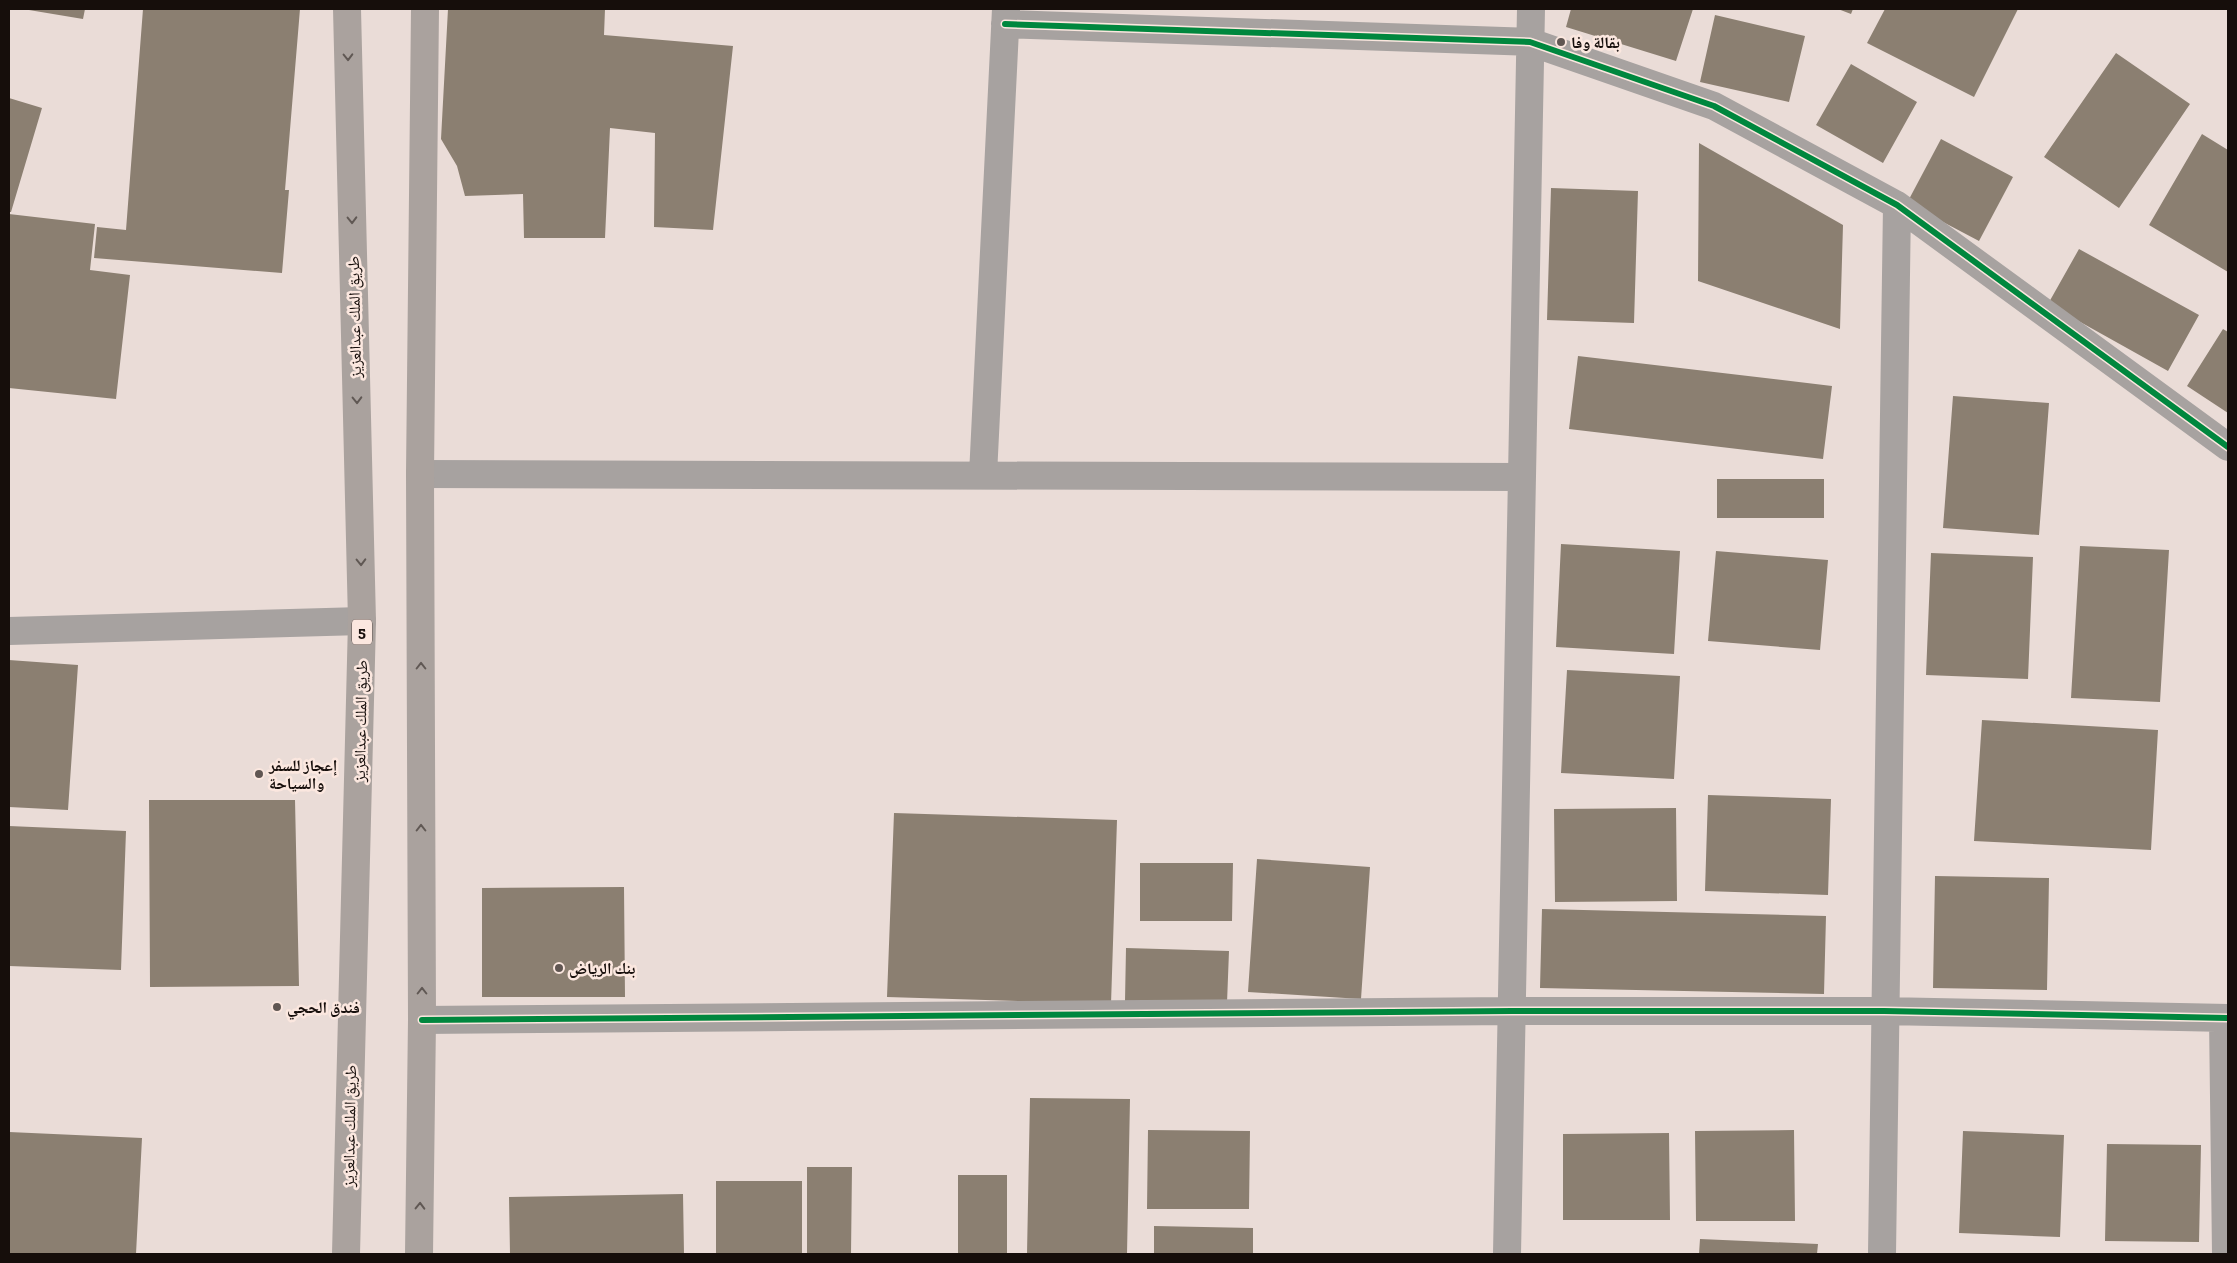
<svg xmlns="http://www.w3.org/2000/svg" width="2237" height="1263" font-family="'Zilla Slab','Noto Naskh Arabic',serif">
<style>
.building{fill:#8b7f71}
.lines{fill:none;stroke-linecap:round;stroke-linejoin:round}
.minor{stroke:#a7a2a0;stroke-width:28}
.trunk{stroke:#aaa29e;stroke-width:28}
.cycleway-casing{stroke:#fbe7df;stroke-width:9}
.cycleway{stroke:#00873e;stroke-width:6}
.oneway{stroke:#605854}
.poi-dot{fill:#605652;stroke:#fbe7df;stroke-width:2}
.labels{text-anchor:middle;stroke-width:5;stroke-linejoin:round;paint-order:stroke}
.shield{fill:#fbe7df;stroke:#5b4f4b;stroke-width:1}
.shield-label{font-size:15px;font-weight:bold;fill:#160e0b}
.poi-label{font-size:16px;font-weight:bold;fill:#160e0b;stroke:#fbe7df;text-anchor:start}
.street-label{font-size:16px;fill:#160e0b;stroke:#fbe7df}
</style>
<rect width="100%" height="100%" fill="#eadcd7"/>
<!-- building -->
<path class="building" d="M23 9H85L83 19Z
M143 9H300L285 190H289L282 273 94 258 97 227 126 230Z
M448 9H605L604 35 733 46 713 230 654 227 655 133 610 128 605 238H524L523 194 465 196 457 166 441 139Z
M1571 9H1693L1676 61 1566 27Z
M1838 9H1853L1851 14Z
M1885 9H2018L1974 97 1867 43Z
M1715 15 1805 36 1789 102 1700 82Z
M2116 53 2190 104 2119 208 2044 157Z
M1851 64 1917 102 1883 163 1816 125Z
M9 98 42 108 11 212H9Z
M2202 134 2228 150V272L2149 225Z
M1941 139 2013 177 1979 241 1907 203Z
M1699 143 1843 225 1840 329 1698 281Z
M1551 188 1638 191 1634 323 1547 320Z
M9 214 95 224 90 270 130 275 116 399 9 388Z
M2079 249 2199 315 2168 371 2048 304Z
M2223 329 2228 332V413L2187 386Z
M1578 356 1832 386 1823 459 1569 429Z
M1953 396 2049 403 2039 535 1943 528Z
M1717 479H1824V518H1717Z
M1561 544 1680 551 1674 654 1556 647Z
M2080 546 2169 550 2160 702 2071 698Z
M1716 551 1828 560 1820 650 1708 641Z
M1931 553 2033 557 2028 679 1926 675Z
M9 660 78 665 68 810 9 807Z
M1567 670 1680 676 1674 779 1561 773Z
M1982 720 2158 730 2151 850 1974 841Z
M1708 795 1831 799 1828 895 1705 891Z
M149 800H295L299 986 150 987Z
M1676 808 1677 901 1555 902 1554 809Z
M894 813 1117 820 1111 1004 887 997Z
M9 826 126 831 121 970 9 966Z
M1257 859 1370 867 1361 999 1248 992Z
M1140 863H1233L1232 921H1140Z
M1935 876 2049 878 2047 990 1933 988Z
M624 887 625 997H482V888Z
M1542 909 1826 916 1824 994 1540 988Z
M1126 948 1229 951 1227 1003 1125 1001Z
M1030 1098 1130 1099 1127 1254H1027Z
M1148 1130 1250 1131 1249 1209H1147Z
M1794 1130 1795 1221H1696L1695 1131Z
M1963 1131 2064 1135 2060 1237 1959 1233Z
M9 1132 142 1138 136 1254H9Z
M1669 1133 1670 1220H1563V1134Z
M2107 1144 2201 1145 2199 1242 2105 1241Z
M807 1167H852L851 1254H807Z
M958 1175H1007V1254H958Z
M716 1181H802V1254H716Z
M683 1194 684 1254H510L509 1197Z
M1154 1226 1253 1228V1254H1154Z
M1700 1239 1818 1244 1817 1254H1699Z"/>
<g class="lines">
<!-- minor -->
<path class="minor" d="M1005 24 1530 42 1714 106 1897 205 2228 447
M420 474 1522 477
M983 475 1006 9
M9 631 362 621
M2223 1018 2226 1254
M422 1020 1512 1011H1884L2228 1018
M1507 1254 1531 9
M1882 1254 1897 205"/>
<!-- trunk -->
<path class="trunk" d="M346 1254 362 621 347 9
M419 1254 422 1020 420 474 425 9"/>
<!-- cycleway casing -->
<g class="cycleway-casing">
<path id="cycleway" d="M1005 24 1530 42 1714 106 1897 205 2228 447
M422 1020 1512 1011H1884L2228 1018"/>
</g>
<!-- cycleway -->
<use href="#cycleway" class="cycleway"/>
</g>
<!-- one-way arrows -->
<defs><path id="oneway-chevron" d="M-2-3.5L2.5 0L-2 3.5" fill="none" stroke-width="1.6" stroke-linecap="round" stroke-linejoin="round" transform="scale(1.25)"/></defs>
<g class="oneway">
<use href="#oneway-chevron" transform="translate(348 57) rotate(89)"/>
<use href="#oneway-chevron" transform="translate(352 220) rotate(89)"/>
<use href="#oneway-chevron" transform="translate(357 400) rotate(89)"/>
<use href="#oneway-chevron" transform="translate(361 562) rotate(89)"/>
<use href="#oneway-chevron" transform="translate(421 666) rotate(-90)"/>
<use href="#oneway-chevron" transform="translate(421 828) rotate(-90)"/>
<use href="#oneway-chevron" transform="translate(422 991) rotate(-90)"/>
<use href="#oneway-chevron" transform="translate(420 1206) rotate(-89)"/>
</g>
<!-- markers -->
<g class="poi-dot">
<circle cx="1561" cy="42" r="5"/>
<circle cx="259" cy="774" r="5"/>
<circle cx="559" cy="968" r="5"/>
<circle cx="277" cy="1007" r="5"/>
</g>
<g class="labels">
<!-- shield labels -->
<rect class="shield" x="352" y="619.5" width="20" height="25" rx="4"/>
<g class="shield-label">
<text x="362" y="637">5</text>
</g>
<!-- poi labels -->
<g class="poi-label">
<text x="1571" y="48">بقالة وفا</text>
<text x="269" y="771">إعجاز للسفر<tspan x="269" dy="18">والسياحة</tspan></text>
<text x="569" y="974">بنك الرياض</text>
<text x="287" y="1013">فندق الحجي</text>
</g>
<!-- street labels -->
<g class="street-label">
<text transform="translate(354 317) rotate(-91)" y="6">طريق الملك عبدالعزيز</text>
<text transform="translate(360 721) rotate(-89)" y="6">طريق الملك عبدالعزيز</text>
<text transform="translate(349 1126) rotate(-89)" y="6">طريق الملك عبدالعزيز</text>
</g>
</g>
<!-- border -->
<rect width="2237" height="1263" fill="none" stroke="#160e0b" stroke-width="20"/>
</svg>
